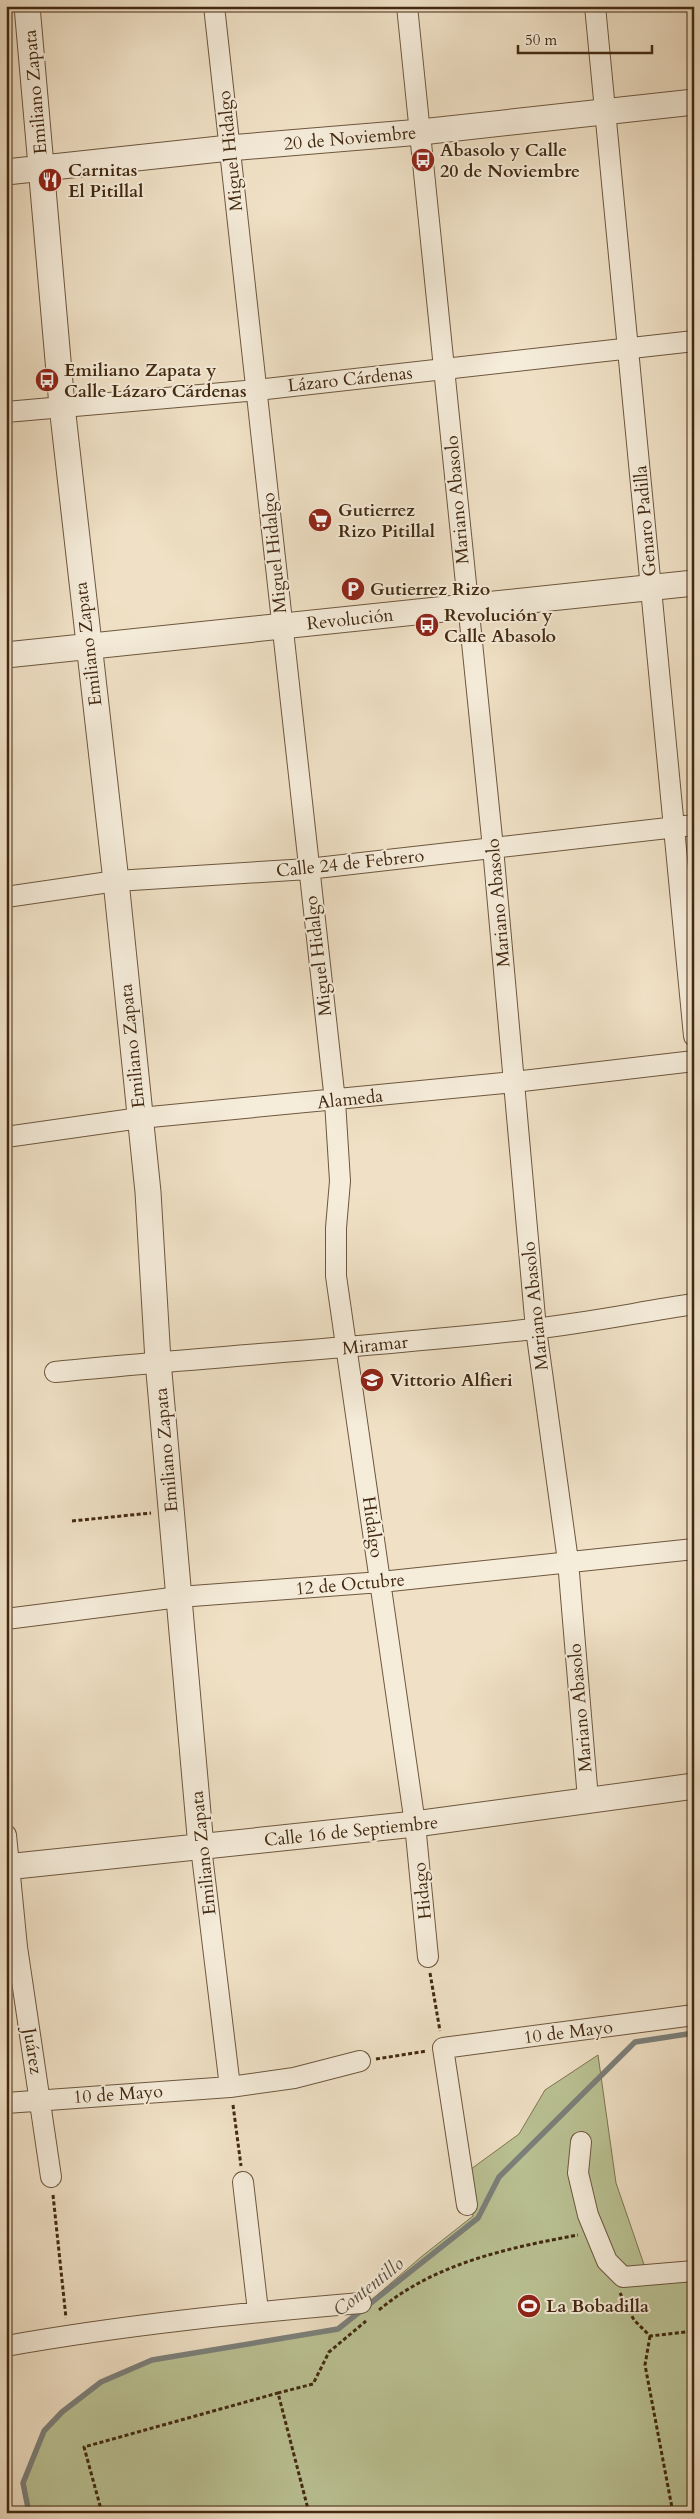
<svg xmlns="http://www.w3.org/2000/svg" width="700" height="2519" font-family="Cardo,serif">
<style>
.green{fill:#bac294;stroke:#7e7652}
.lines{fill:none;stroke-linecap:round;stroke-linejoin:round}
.stream{stroke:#7b807b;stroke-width:5.5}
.minor-casing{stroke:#6e573e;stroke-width:22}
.tertiary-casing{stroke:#6e573e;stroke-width:27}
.path{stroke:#422911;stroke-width:3;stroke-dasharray:4 2.5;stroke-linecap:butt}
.minor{stroke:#f5ecda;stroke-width:20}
.tertiary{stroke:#f5ecda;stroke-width:25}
.labels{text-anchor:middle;stroke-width:4;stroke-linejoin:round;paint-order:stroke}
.street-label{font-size:18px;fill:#422911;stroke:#f5ecda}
.poi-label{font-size:18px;font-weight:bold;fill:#422911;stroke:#f5ecda;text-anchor:start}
.water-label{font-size:19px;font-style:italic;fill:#5a4d3d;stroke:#f5ecda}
</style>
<rect width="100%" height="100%" fill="#f0e1c6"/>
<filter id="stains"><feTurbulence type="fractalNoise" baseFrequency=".004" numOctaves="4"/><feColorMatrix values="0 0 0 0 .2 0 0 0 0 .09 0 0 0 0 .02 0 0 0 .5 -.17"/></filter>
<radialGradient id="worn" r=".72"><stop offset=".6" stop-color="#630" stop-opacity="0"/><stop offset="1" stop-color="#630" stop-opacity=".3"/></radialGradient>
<!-- green -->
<path class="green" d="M598 2055 616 2183 650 2282 694 2278V2513H29L23 2483 44 2431 62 2412 101 2382 152 2360 338 2329 421 2257 473 2216 467 2172 519 2134 545 2090Z"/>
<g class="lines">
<!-- stream -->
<path class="stream" d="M694 1876V1878
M29 2513 23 2483 44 2431 62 2412 101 2382 152 2360 338 2329 478 2218 499 2177 635 2042 694 2033"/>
<!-- minor casing -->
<g class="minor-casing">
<path id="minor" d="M214 6 335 1101 340 1181 336 1228V1276L415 1824 428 1957
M407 6 493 848 536 1329 568 1561 588 1799
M595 6 694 1036
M6 412 257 390 694 341
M6 897 116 881 308 869 694 825
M6 1137 140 1118 514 1082 694 1061
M55 1372C215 1356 374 1347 533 1329 587 1323 640 1312 694 1304
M6 1619 179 1597 381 1582 694 1549
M6 1835 17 1947 51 2177
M201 1847 230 2087
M6 2103 230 2087 294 2078 360 2061
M581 2142 578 2173 588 2215 607 2261 623 2277 694 2271
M243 2182 258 2311
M467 2205 443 2048 694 2015
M6 2346C124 2325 242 2313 361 2303"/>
</g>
<!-- tertiary casing -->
<g class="tertiary-casing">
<path id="tertiary" d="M27 6 62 406 116 881 148 1192 158 1361 201 1847
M6 172 229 148 421 132 694 102
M6 655 694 583
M6 1867 415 1824 694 1786"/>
</g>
<!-- path -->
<path class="path" d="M72 1521 151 1513
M430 1973 440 2031
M376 2059 427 2051
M233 2105 241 2166
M53 2195 66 2318
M620 2293 634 2320 650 2336 694 2331
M379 2310C435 2263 508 2248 578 2235
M650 2336 645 2365 673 2513
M102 2513 84 2447 278 2393
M309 2513 278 2393 313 2384 329 2352 366 2321"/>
<!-- minor -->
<use href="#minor" class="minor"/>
<!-- tertiary -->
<use href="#tertiary" class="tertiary"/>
</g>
<!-- icons -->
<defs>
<g id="bus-disc" transform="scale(1.25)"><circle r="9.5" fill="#8f2418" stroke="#f5ecda"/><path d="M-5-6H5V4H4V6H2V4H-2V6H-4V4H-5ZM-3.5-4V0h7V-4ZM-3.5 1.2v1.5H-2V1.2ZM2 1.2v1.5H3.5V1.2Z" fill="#fff"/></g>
<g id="restaurant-disc" transform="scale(1.25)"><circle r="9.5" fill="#8f2418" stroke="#f5ecda"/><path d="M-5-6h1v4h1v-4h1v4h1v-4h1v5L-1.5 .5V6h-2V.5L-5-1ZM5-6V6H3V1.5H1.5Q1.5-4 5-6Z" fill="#fff"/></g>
<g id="supermarket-disc" transform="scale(1.25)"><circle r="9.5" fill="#8f2418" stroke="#f5ecda"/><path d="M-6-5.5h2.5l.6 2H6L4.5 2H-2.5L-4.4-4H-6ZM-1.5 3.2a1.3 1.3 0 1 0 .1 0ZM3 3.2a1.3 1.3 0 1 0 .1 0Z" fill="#fff"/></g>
<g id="parking-disc" transform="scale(1.25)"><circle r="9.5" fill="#8f2418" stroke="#f5ecda"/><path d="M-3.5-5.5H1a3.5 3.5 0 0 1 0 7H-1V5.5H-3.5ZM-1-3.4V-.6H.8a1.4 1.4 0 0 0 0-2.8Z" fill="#fff"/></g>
<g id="school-disc" transform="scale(1.25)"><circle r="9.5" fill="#8f2418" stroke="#f5ecda"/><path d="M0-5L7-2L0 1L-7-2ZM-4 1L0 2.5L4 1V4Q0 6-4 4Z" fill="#fff"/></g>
<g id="stadium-disc" transform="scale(1.25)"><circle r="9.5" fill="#8f2418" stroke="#f5ecda"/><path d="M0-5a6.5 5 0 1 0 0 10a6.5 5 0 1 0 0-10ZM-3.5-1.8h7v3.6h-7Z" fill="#fff"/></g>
</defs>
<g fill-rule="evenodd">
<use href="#bus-disc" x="423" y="160"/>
<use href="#restaurant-disc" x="50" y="180"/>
<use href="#bus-disc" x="47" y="380"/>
<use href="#supermarket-disc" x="320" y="520"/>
<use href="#parking-disc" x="353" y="589"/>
<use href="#bus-disc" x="427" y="625"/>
<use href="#school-disc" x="372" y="1380"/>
<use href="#stadium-disc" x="529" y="2306"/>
</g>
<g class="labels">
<!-- street labels -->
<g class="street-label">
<text transform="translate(35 92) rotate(-95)" y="6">Emiliano Zapata</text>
<text transform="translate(350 138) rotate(-5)" y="6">20 de Noviembre</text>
<text transform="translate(230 151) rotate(-96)" y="6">Miguel Hidalgo</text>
<text transform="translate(350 379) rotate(-6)" y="6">Lázaro Cárdenas</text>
<text transform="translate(457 500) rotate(-95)" y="6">Mariano Abasolo</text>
<text transform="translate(645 521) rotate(-95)" y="6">Genaro Padilla</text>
<text transform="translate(274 553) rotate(-96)" y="6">Miguel Hidalgo</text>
<text transform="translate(350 619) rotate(-6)" y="6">Revolución</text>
<text transform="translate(88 644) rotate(-97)" y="6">Emiliano Zapata</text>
<text transform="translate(350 863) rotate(-6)" y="6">Calle 24 de Febrero</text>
<text transform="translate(498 903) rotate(-95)" y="6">Mariano Abasolo</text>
<text transform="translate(318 956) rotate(-97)" y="6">Miguel Hidalgo</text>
<text transform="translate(132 1046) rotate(-96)" y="6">Emiliano Zapata</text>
<text transform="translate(350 1099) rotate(-6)" y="6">Alameda</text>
<text transform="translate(535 1306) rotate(-96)" y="6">Mariano Abasolo</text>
<text transform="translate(375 1345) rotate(-6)" y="6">Miramar</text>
<text transform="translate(166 1450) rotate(-95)" y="6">Emiliano Zapata</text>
<text transform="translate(373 1527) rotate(82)" y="6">Hidalgo</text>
<text transform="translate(350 1584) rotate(-5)" y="6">12 de Octubre</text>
<text transform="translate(580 1708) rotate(-95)" y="6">Mariano Abasolo</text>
<text transform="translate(351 1831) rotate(-6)" y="6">Calle 16 de Septiembre</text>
<text transform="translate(203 1853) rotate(-96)" y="6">Emiliano Zapata</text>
<text transform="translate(422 1891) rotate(-96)" y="6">Hidago</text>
<text transform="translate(568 2032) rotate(-7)" y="6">10 de Mayo</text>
<text transform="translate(33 2051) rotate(81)" y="6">Juárez</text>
<text transform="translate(118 2094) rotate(-4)" y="6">10 de Mayo</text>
</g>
<!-- poi labels -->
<g class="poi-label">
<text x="440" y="156">Abasolo y Calle<tspan x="440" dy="21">20 de Noviembre</tspan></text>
<text x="68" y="176">Carnitas<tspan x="68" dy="21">El Pitillal</tspan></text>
<text x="64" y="376">Emiliano Zapata y<tspan x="64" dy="21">Calle Lázaro Cárdenas</tspan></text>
<text x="338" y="516">Gutierrez<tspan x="338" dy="21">Rizo Pitillal</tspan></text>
<text x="370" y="595">Gutierrez Rizo</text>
<text x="444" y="621">Revolución y<tspan x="444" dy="21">Calle Abasolo</tspan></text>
<text x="390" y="1386">Vittorio Alfieri</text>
<text x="546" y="2312">La Bobadilla</text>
</g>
<!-- water labels -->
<g class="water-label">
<text transform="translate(368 2286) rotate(-38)" y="7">Contentillo</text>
</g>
</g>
<!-- margin -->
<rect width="700" height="2519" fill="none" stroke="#f0e1c6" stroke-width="25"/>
<rect x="8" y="8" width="685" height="2504" fill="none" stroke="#422911" stroke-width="2.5"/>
<rect x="12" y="12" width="675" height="2494" fill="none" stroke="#422911"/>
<!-- scale -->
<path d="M518 45v8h134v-8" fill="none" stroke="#422911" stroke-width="2.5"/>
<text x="525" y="45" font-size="15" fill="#422911" stroke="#f5ecda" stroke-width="4" paint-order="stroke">50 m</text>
<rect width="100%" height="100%" filter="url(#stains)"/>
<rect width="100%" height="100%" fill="url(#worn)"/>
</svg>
